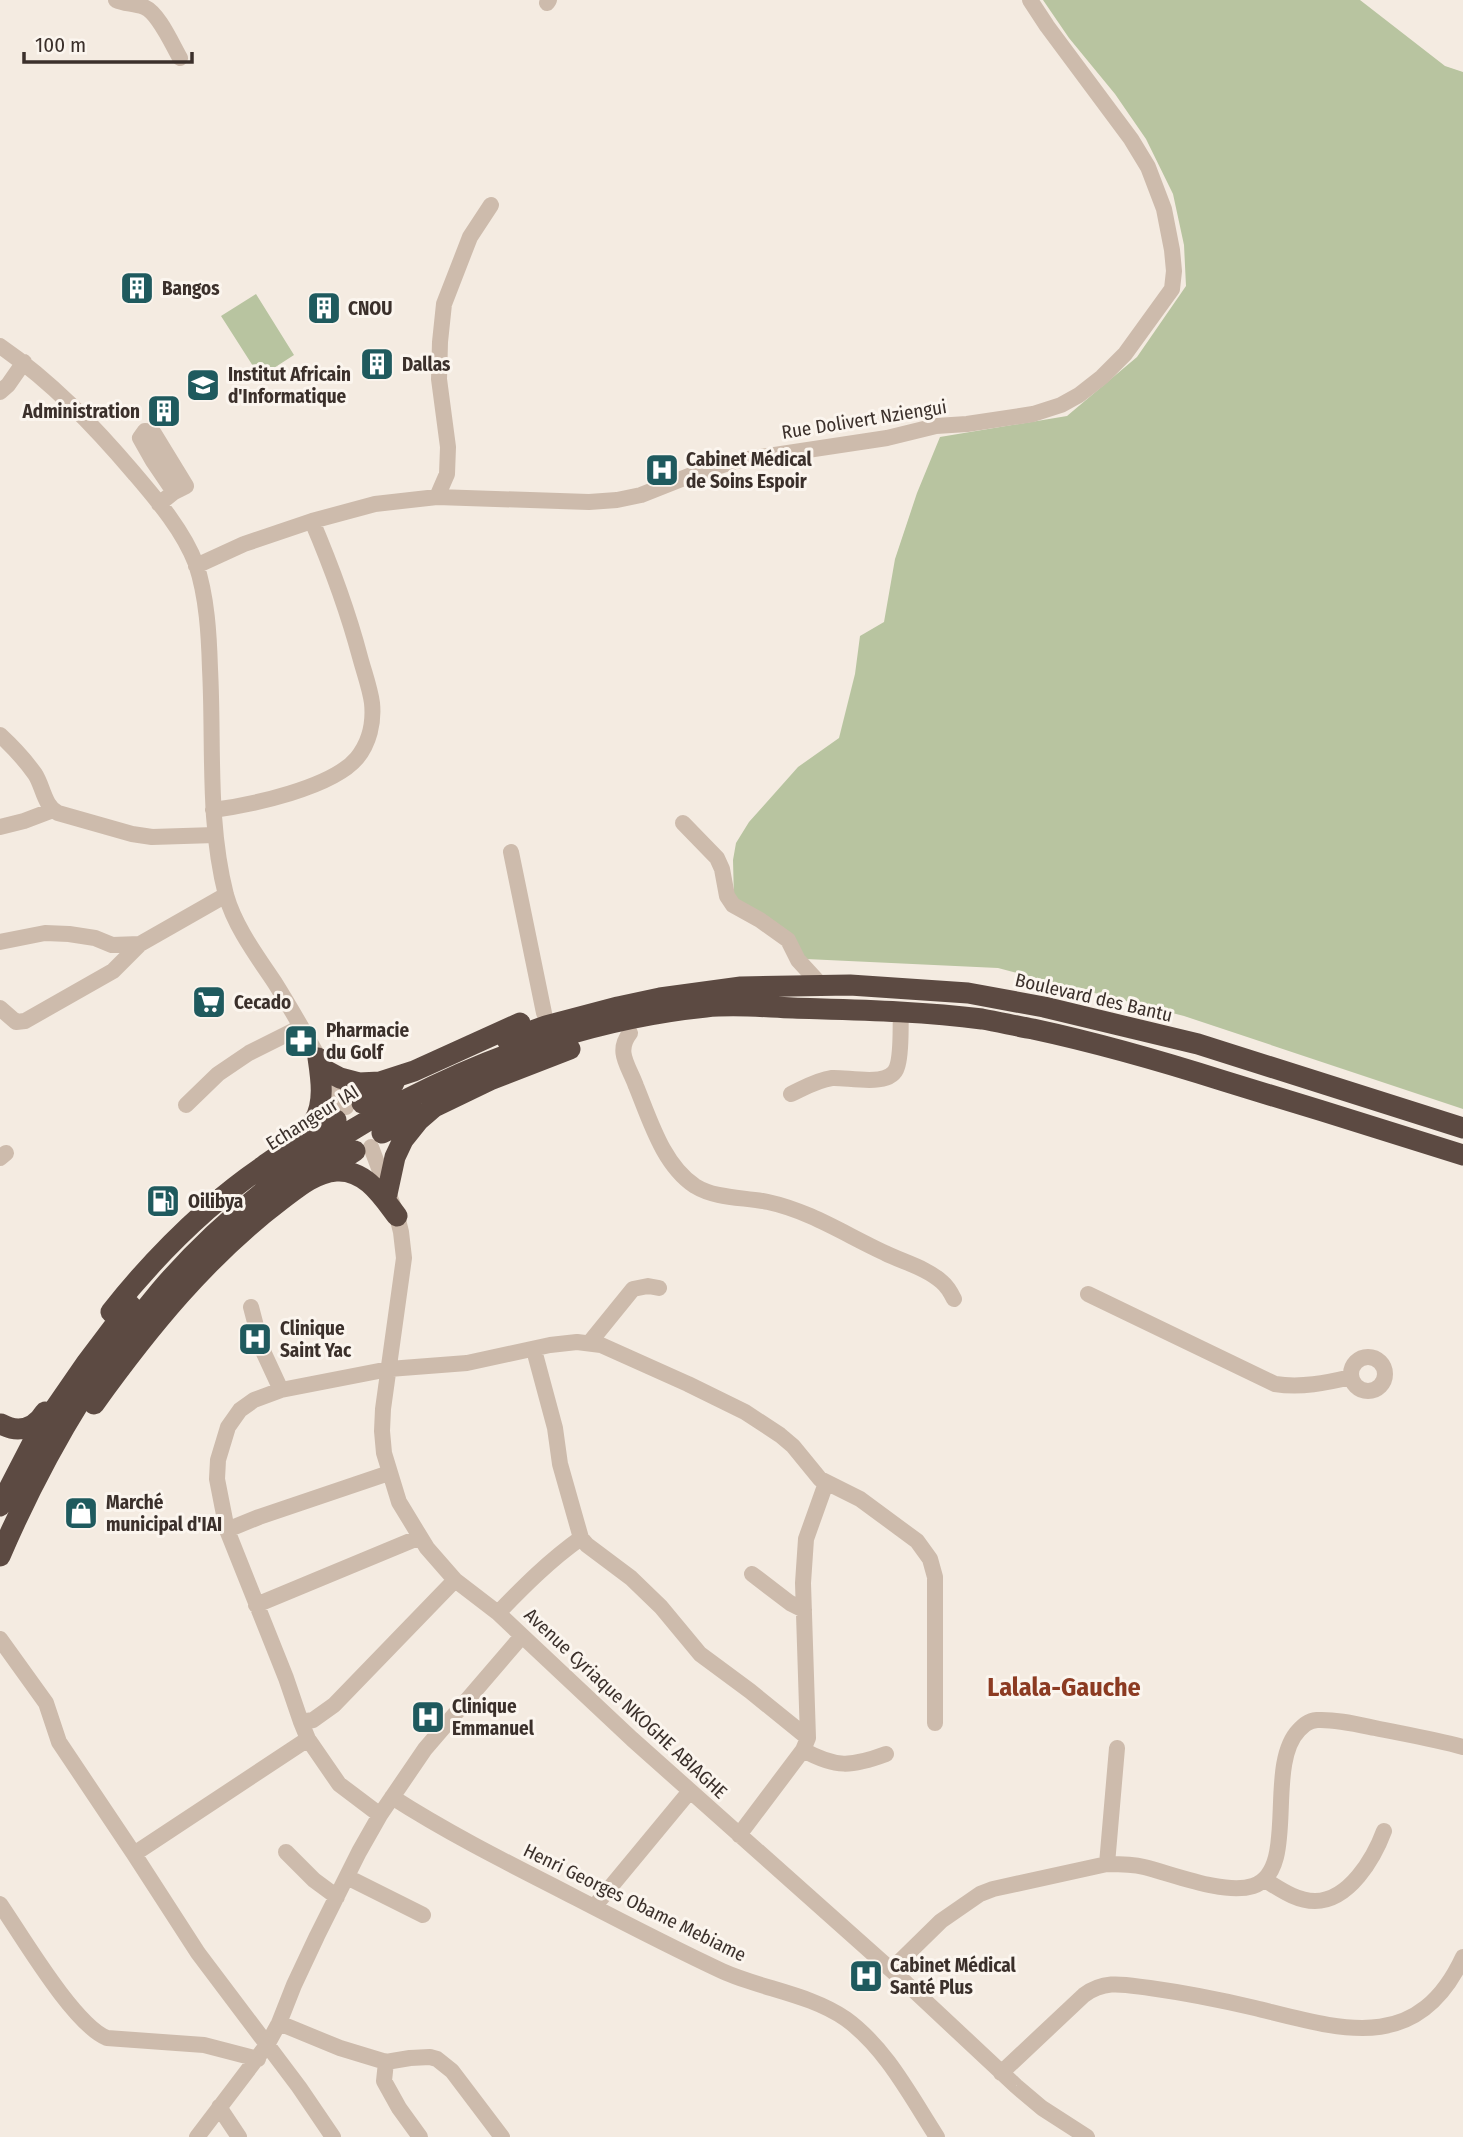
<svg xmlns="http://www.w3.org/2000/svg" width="1463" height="2137" font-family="'Fira Sans Condensed',sans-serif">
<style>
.green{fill:#b8c4a0}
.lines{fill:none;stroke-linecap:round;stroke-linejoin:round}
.minor{stroke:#cdbbac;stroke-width:16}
.highway{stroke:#5c4a42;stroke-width:21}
.labels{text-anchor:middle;stroke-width:6;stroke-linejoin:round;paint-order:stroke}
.poi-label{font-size:19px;font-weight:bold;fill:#3b302b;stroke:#fbf5ee;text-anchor:start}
.street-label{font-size:19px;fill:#3b302b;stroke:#fbf5ee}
.district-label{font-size:26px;font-weight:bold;fill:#8c3b22;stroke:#fbf5ee}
</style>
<rect width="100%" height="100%" fill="#f4ebe1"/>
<!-- green -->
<path class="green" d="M1043 0H1360L1445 66 1463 72V1109L1184 1016 998 968 806 959 734 900 733 860 736 843 749 822 798 767 839 738 855 674 860 636 884 622 895 559 917 493 940 437 1067 416 1137 357 1186 286 1184 245 1173 194 1146 139 1115 94 1069 38Z
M256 294 294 355 260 377 221 316Z"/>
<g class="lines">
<!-- minor -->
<path class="minor" d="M116 0C124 4 135 3 144 7 158 12 172 44 180 58
M547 3 549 0
M0 346C51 381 94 426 134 473 157 500 183 530 196 564 207 597 209 635 210 669 214 744 207 821 226 895 235 927 257 956 275 983 300 1023 323 1065 346 1107
M0 392 8 385 24 362
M437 497 447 474 448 447 439 379 440 342 444 304 470 237 491 205
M159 504 174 492 153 461 140 438 145 431 153 432 186 486 174 492
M196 566 244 544 312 521 375 504 437 497 589 502 617 500 641 495 694 474 735 461 887 438 936 426 967 424 1033 414 1061 405 1079 395 1102 377 1125 354 1172 289 1174 271 1172 250 1164 209 1148 167 1131 139 1047 26 1030 0
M0 735C13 747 25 760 35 774 43 786 44 806 58 813L132 834 152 837 215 835
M213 810C251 805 332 788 357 758 369 743 374 723 372 703 370 688 364 672 360 657 347 608 332 568 312 521
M683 823 717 858 722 869 727 896 733 905 760 920 788 940 798 960 820 984
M0 827 24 821 53 810
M511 852 544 1013
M0 942 45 933 69 934 95 938 112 945 140 944
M0 1008 16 1022 25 1021 113 971 140 944 226 895
M630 1033C615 1052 629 1066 636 1086 650 1120 663 1165 695 1186 716 1199 744 1197 768 1202 810 1211 846 1235 885 1253 903 1262 927 1268 942 1282 947 1286 951 1293 954 1299
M791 1094C804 1088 817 1080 832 1078 849 1077 891 1088 897 1067 902 1053 900 1028 901 1013
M186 1105 218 1074 249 1053 301 1027
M371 1147 397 1216 401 1232 404 1258 383 1409 382 1431 384 1453 399 1502 427 1548 455 1580 498 1613 632 1739 907 1984 1016 2086 1042 2108 1087 2137
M0 1158 6 1153
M1088 1294 1275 1384C1301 1388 1326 1383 1351 1377
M251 1307 262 1349 281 1390
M590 1342 633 1289 648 1286 659 1288
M534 1350 555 1428 560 1464 581 1538 587 1545 631 1578 661 1607 700 1654 750 1691 808 1738
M1351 1374a17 17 0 1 1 34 0a17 17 0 1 1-34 0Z
M227 1530 259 1517 389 1473
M752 1574 790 1603 804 1610
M256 1605 420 1537
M498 1613C524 1586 550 1560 581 1538
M0 1639 46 1703 59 1742 134 1854 198 1953 299 2087 333 2137
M301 1722 313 1720 334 1705 455 1580
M803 1750C836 1768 851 1767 886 1754
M392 1797C445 1831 500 1859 555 1887 611 1916 666 1945 722 1971 762 1989 810 1994 846 2019 886 2048 911 2097 937 2137
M380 1815 339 1784 308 1739 301 1722 286 1678 227 1530 217 1479 218 1460 228 1427 240 1410 254 1400 281 1390 389 1369 467 1363 550 1345 577 1342 601 1345 688 1384 745 1412 780 1435 793 1446 820 1479 860 1499 917 1541 930 1559 935 1577V1723
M739 1835 803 1750 808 1738 803 1583 806 1539 826 1483
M286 1852 314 1880 337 1897
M134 1854 308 1739
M1107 1864 1117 1748
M347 1877 423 1915
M1265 1880C1280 1889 1296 1901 1315 1901 1349 1901 1374 1858 1384 1831
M0 1904C22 1936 74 2025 107 2038L204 2045 258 2059
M594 1907 690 1791
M891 1970 941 1921 980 1894 993 1889 1107 1864C1120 1864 1132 1864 1144 1867 1173 1874 1224 1895 1253 1886 1300 1871 1264 1766 1299 1730 1304 1725 1308 1721 1317 1720 1335 1719 1356 1724 1375 1728 1404 1734 1434 1739 1463 1747
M279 2023 340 2048 386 2062 410 2058 430 2057 437 2059 452 2071 502 2137
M386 2062 384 2081 399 2108 420 2137
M1001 2073 1084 1995C1106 1979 1125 1985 1150 1988 1186 1993 1221 2000 1255 2008 1340 2029 1417 2056 1463 1957
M219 2107 239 2137
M197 2137 267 2045 279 2023 294 1985 317 1936 359 1852 380 1815 425 1749 522 1636"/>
<!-- highway -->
<path class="highway" d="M507 1040 546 1026 618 1007 660 998 741 987 850 985 968 993 1044 1007 1198 1044 1463 1128
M325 1070 340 1078 359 1083 380 1082 414 1071 520 1023
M362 1103 394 1083
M382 1133 421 1114
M305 1139 336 1120
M323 1172 355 1151
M387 1194 395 1157 403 1140 419 1120 434 1107 490 1080 570 1049
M111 1312C140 1275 172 1241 207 1210 224 1195 243 1180 262 1167 280 1154 302 1141 314 1121 325 1103 321 1078 318 1058
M94 1404C148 1329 206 1257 280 1201 297 1188 314 1173 336 1171 365 1169 382 1196 397 1216
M1 1424C19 1434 35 1428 45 1412
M0 1506 33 1442 49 1417 87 1362 130 1305
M0 1556C41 1461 93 1370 160 1291 290 1138 507 1027 706 1007 735 1004 764 1007 793 1008 855 1010 919 1011 982 1019 999 1022 1016 1026 1033 1029 1098 1043 1161 1061 1224 1081 1304 1105 1383 1130 1463 1155"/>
</g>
<!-- icons -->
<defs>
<g id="building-square" transform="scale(1.75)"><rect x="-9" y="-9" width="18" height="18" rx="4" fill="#1f5a5e" stroke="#fbf5ee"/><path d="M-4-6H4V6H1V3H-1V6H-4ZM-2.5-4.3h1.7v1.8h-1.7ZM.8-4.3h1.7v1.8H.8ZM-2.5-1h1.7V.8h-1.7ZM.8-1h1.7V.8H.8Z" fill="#fff"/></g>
<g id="university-square" transform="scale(1.75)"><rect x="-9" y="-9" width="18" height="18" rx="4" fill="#1f5a5e" stroke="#fbf5ee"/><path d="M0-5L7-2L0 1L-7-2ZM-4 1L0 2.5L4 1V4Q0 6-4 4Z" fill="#fff"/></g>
<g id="hospital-square" transform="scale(1.75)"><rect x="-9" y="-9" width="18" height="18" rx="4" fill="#1f5a5e" stroke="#fbf5ee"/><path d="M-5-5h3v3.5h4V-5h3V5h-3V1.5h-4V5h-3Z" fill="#fff"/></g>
<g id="supermarket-square" transform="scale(1.75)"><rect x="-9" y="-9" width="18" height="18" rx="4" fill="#1f5a5e" stroke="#fbf5ee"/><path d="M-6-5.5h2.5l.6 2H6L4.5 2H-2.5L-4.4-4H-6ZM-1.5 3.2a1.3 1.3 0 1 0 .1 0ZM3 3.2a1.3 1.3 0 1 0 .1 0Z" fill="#fff"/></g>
<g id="pharmacy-square" transform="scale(1.75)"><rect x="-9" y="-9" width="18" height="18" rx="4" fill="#1f5a5e" stroke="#fbf5ee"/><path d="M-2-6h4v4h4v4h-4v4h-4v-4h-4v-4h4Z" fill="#fff"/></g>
<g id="fuel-square" transform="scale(1.75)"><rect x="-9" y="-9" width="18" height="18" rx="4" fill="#1f5a5e" stroke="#fbf5ee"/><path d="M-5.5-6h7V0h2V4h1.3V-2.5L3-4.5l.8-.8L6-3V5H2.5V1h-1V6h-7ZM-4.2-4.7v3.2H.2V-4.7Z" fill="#fff"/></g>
<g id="shop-square" transform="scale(1.75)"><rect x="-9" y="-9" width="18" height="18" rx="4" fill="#1f5a5e" stroke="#fbf5ee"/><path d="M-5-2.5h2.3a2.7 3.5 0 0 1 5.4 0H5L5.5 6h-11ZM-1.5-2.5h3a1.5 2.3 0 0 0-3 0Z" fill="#fff"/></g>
</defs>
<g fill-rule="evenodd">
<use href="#building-square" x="137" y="288"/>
<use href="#building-square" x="324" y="308"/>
<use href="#building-square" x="377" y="364"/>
<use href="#university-square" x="203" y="385"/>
<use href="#building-square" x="164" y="411"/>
<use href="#hospital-square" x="662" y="470"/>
<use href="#supermarket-square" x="209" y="1002"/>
<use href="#pharmacy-square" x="301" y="1041"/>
<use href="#fuel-square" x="163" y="1201"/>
<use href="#hospital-square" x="255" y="1339"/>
<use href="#shop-square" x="81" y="1513"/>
<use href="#hospital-square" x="428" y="1717"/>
<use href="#hospital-square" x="866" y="1976"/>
</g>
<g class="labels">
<!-- poi labels -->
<g class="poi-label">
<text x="162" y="295">Bangos</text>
<text x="348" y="315">CNOU</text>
<text x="402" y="371">Dallas</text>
<text x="228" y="381">Institut Africain<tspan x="228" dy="22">d'Informatique</tspan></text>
<text x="140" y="418" text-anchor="end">Administration</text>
<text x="686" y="466">Cabinet Médical<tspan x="686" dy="22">de Soins Espoir</tspan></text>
<text x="234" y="1009">Cecado</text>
<text x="326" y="1037">Pharmacie<tspan x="326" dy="22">du Golf</tspan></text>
<text x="188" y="1208">Oilibya</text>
<text x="280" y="1335">Clinique<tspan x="280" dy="22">Saint Yac</tspan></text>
<text x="106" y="1509">Marché<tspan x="106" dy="22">municipal d'IAI</tspan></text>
<text x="452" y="1713">Clinique<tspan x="452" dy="22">Emmanuel</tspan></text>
<text x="890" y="1972">Cabinet Médical<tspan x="890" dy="22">Santé Plus</tspan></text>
</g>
<!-- street labels -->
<g class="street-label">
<text transform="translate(864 419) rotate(-9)" y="7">Rue Dolivert Nziengui</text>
<text transform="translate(1094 997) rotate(13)" y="7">Boulevard des Bantu</text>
<text transform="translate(312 1117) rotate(-32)" y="7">Echangeur IAI</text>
<text transform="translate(626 1703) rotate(43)" y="7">Avenue Cyriaque NKOGHE ABIAGHE</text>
<text transform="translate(635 1902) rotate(26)" y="7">Henri Georges Obame Mebiame</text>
</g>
<!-- district labels -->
<g class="district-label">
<text x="1064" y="1696">Lalala-Gauche</text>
</g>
</g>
<!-- scale -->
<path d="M24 52v10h168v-10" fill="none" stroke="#3b302b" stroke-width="3.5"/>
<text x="35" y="52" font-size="21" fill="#3b302b" stroke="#fbf5ee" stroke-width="5" paint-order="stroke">100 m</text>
</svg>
